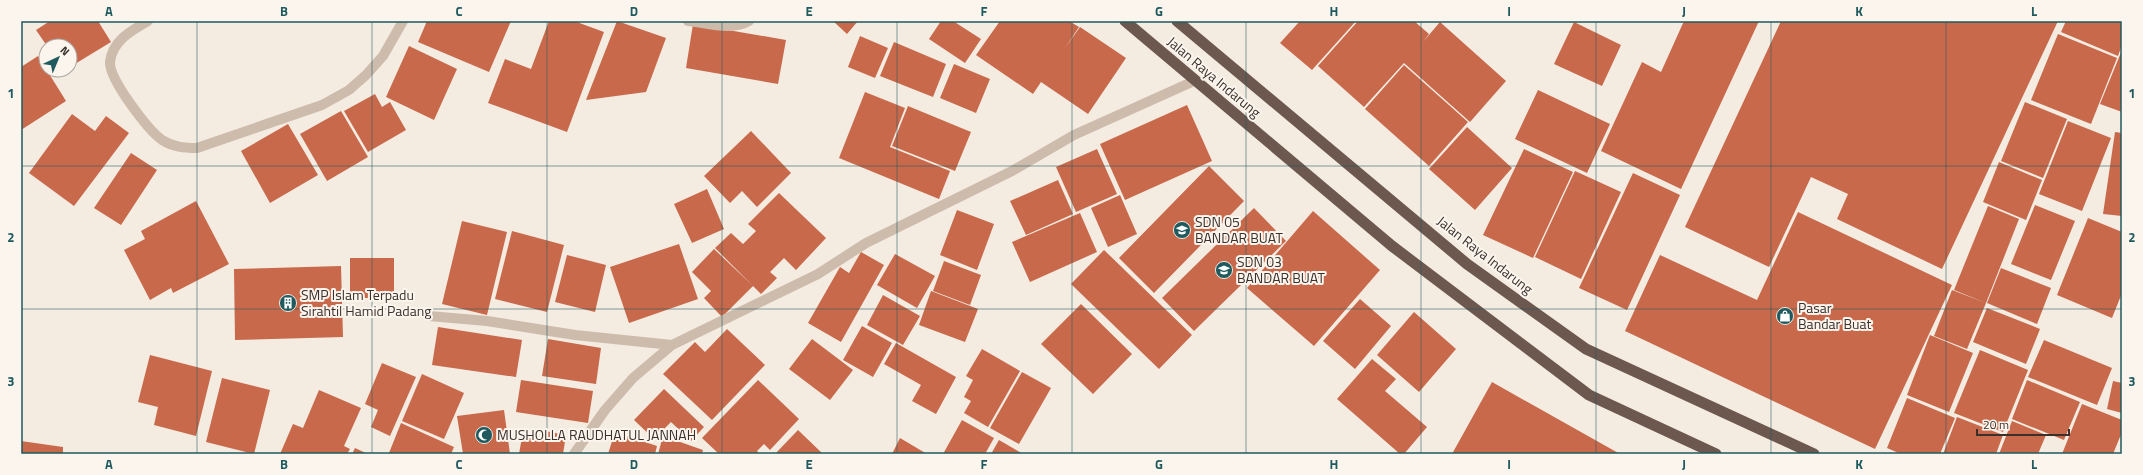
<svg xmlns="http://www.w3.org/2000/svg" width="2143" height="475" font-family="'Titillium Web',sans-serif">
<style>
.building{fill:#c8694b}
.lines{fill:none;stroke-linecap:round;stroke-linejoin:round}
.minor{stroke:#cdbbac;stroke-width:10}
.trunk{stroke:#6c584f;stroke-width:11}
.grid{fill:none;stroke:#1f5a5e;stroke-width:1;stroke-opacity:0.55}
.labels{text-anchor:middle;stroke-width:4;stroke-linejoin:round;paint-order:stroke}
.street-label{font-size:14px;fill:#3b302b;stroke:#fbf5ee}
.poi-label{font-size:14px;fill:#3b302b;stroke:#fbf5ee;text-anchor:start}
.neatline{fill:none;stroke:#1f5a5e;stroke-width:1.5}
.grid-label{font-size:13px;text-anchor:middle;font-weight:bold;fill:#1f5a5e}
</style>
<rect width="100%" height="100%" fill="#f4ebe1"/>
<!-- building -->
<path class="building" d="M50 21H98L111 42 70 67V46H47L36 30Z
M427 21H511L489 72 418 42Z
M549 21H574L604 32 567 132 488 103 505 59 531 69Z
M617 21 666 38 646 92 586 100Z
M833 21H858L847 34Z
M941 21H953L981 39 965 63 929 39Z
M1000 21H1069L1079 27 1065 48 1080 27 1126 58 1088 114 1041 82 1033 94 976 55Z
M1300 21H1356L1312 70 1280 43Z
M1358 21H1414L1429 34 1423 42 1440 22 1506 81 1470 122 1404 63 1364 107 1318 66Z
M1684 21H1759L1681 189 1601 151 1642 62 1661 72Z
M1781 21H2058L1942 269 1837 219 1848 194 1811 177 1769 267 1685 227Z
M2066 21H2122V45L2118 56 2061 32Z
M1574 22 1621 45 1602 86 1554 64Z
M693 24 786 40 778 84 686 68Z
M2058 34 2117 58 2091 124 2031 100Z
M860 36 888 48 875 78 848 67Z
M894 42 946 64 933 97 880 76Z
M409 46 457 69 434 120 386 97Z
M2122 50V112L2100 104Z
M38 56 66 101 21 130V67Z
M954 64 990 79 976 113 940 98Z
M1404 65 1468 122 1429 166 1365 109Z
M1538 90 1610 124 1587 173 1515 139Z
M865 92 905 108 890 147 950 171 939 199 839 158Z
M375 94 382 107 390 102 406 130 368 152 344 111Z
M2025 102 2067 119 2043 178 2001 161Z
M1187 105 1212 161 1125 200 1100 144Z
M908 106 971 132 955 171 892 146Z
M341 111 368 157 327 181 300 134Z
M72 114 95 131 106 116 129 133 74 206 29 173Z
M2068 121 2111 138 2082 211 2039 194Z
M288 124 318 175 270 203 241 151Z
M1467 127 1512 168 1475 210 1429 169Z
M751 131 791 173 757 207 742 191 730 203 704 176Z
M2115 132 2122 133V216L2103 214Z
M1097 149 1117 194 1076 212 1056 167Z
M1524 149 1573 172 1533 258 1483 235Z
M131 153 157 170 121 225 94 208Z
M1999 162 2042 180 2026 220 1983 202Z
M1209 166 1244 201 1154 293 1119 258Z
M1575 171 1621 192 1581 279 1535 257Z
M1633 173 1680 195 1627 310 1579 288Z
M1058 180 1073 214 1026 235 1010 201Z
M707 189 724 229 692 243 674 204Z
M779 193 826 238 796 270 784 258 770 272 777 278 761 294 715 248 731 233 743 244 756 231 748 224Z
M1120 195 1137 234 1108 247 1091 208Z
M196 201 229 264 173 293 171 288 150 300 124 250 145 239 141 231Z
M2035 205 2075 221 2051 280 2011 264Z
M1988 206 2019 219 1986 303 1954 290Z
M1254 208 1286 241 1194 331 1162 298Z
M957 210 994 224 977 270 940 255Z
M1313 211 1380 270 1314 346 1247 288Z
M1798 212 1952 285 1875 449 1625 331 1660 255 1757 300Z
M1080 213 1097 252 1030 282 1012 242Z
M2088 218 2122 232V293L2112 318 2057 295Z
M462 221 507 232 487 315 442 304Z
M512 231 564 245 547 312 495 299Z
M679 244 698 299 629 323 610 267Z
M714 249 753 286 722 317 704 298 711 291 692 272Z
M1104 250 1192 335 1159 369 1071 284Z
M861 252 884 265 841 342 808 323 840 267 849 273Z
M895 254 935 276 917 308 877 285Z
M567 255 606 265 595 312 555 302Z
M350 258H394V298H350Z
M944 261 981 275 970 305 933 291Z
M341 266 343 337 235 340 234 269Z
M2001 268 2051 288 2037 324 1987 303Z
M1952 290 1986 303 1967 349 1934 336Z
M931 291 978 309 965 342 919 325Z
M883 295 920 316 903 345 867 325Z
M1360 299 1391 326 1355 369 1323 341Z
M1081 304 1132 354 1093 394 1041 344Z
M1987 308 2040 329 2026 364 1973 342Z
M1414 312 1456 349 1419 392 1377 355Z
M862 326 892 343 873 377 843 360Z
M438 327 522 340 516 377 432 365Z
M727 329 765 365 712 420 663 374 695 342 705 352Z
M1930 335 1973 353 1949 412 1907 395Z
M548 339 601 348 596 384 542 376Z
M812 339 853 370 830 400 789 369Z
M2044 340 2112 368 2097 405 2028 377Z
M896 343 956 377 936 414 912 401 921 385 884 364Z
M982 349 1020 371 988 427 964 413 971 401 964 397 973 380 966 376Z
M1980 350 2028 370 2003 432 1954 413Z
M150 355 212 371 196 436 154 425 158 407 138 402Z
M1372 359 1396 379 1385 391 1427 427 1404 454H1400L1337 399Z
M382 363 416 377 390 436 371 427 378 410 365 404Z
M1022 372 1051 388 1019 444 990 428Z
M422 374 464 393 444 439 402 421Z
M222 378 270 390 254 454 206 442Z
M521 380 593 391 588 423 516 412Z
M758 380 799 419 770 450 764 444 757 451 760 454H719L702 438Z
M2027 380 2080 402 2064 440 2012 419Z
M2113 381 2122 383V413L2107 409Z
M1492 382 1620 454H1452Z
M664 389 704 427 691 441 671 422 654 439 634 420Z
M319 390 361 408 344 446 350 449 347 454H280L293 424 303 428Z
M1907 398 1955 418 1940 454H1901L1887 448Z
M2082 404 2122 420V432L2113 454H2062Z
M504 410 510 454H463L457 416Z
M1957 417 2003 435 1996 454H1943Z
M962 420 994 438 985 454H943Z
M2012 421 2046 435 2038 454H1999Z
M401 423 454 447 451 454 389 453Z
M798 430 823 454H775Z
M545 431 566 435 563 454H519L522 437 544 440Z
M615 432 657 446 655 454H608Z
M663 436 703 450 702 454H658Z
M900 438 927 454H892Z
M999 440 1023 454H991Z
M21 441 63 447V454H21Z
M355 448 368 454H352Z"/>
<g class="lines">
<!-- minor -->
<path class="minor" d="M148 21C132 30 112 41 110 62 109 79 148 130 162 140 173 147 184 148 197 148L322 105 349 90 366 75 383 56 403 21
M688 21C707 23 732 31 749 21
M429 316 487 321 575 335 672 345
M574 454 605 410 633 378 672 345 818 274 866 243 1012 171 1074 135 1194 81"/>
<!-- trunk -->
<path class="trunk" d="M1125 21 1392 246 1589 395 1716 454
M1177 21 1467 264 1586 349 1814 454"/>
</g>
<!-- grid -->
<path class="grid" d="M197 21V454M372 21V454M547 21V454M722 21V454M897 21V454M1072 21V454M1246 21V454M1421 21V454M1596 21V454M1771 21V454M1946 21V454M21 166H2122M21 309H2122"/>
<!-- icons -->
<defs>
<g id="school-disc" transform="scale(0.9)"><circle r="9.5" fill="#1f5a5e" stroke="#fbf5ee"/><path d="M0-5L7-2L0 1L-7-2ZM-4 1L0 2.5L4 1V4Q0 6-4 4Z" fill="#fff"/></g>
<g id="building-disc" transform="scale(0.9)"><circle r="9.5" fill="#1f5a5e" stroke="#fbf5ee"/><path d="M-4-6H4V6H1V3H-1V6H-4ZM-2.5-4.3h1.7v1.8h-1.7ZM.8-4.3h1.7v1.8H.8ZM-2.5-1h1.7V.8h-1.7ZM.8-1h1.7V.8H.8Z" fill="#fff"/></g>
<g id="shop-disc" transform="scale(0.9)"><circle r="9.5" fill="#1f5a5e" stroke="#fbf5ee"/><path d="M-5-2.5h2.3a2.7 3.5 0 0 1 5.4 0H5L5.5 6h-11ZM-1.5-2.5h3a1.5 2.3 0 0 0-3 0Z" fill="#fff"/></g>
<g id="mosque-disc" transform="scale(0.9)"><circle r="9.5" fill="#1f5a5e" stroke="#fbf5ee"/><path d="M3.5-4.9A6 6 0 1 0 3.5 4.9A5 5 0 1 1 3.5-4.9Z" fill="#fff"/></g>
</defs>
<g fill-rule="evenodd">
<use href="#school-disc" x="1182" y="230"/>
<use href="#school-disc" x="1224" y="270"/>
<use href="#building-disc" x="288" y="303"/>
<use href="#shop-disc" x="1785" y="316"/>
<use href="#mosque-disc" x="484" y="435"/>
</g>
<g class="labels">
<!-- street labels -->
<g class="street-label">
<text transform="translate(1214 77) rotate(40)" y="5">Jalan Raya Indarung</text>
<text transform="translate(1485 255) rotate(38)" y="5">Jalan Raya Indarung</text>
</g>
<!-- poi labels -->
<g class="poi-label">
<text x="1195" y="227">SDN 05<tspan x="1195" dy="16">BANDAR BUAT</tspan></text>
<text x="1237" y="267">SDN 03<tspan x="1237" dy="16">BANDAR BUAT</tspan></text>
<text x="301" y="300">SMP Islam Terpadu<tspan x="301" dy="16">Sirahtil Hamid Padang</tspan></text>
<text x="1798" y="313">Pasar<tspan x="1798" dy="16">Bandar Buat</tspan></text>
<text x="497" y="440">MUSHOLLA RAUDHATUL JANNAH</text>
</g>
</g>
<!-- border -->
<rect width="2143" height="475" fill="none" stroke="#fbf5ee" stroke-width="44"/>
<!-- north arrow -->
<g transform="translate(58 58) rotate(44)"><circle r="19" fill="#fbf5ee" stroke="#aea6a0"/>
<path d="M0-3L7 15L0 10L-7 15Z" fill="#1f5a5e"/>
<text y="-6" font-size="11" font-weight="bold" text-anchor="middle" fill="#3b302b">N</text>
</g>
<!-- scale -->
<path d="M1977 429v6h92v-6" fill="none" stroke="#3b302b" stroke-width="2"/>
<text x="1983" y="429" font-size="12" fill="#3b302b" stroke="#fbf5ee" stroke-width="3" paint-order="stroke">20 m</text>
<rect x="22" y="22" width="2099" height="431" class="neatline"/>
<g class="grid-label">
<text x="109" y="16">A</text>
<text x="284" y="16">B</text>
<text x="459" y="16">C</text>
<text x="634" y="16">D</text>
<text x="809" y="16">E</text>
<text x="984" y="16">F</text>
<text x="1159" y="16">G</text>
<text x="1334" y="16">H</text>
<text x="1509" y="16">I</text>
<text x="1684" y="16">J</text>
<text x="1859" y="16">K</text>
<text x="2034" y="16">L</text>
<text x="11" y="98">1</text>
<text x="2132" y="98">1</text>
<text x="11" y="242">2</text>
<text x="2132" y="242">2</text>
<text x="11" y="386">3</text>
<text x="2132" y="386">3</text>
<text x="109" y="469">A</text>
<text x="284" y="469">B</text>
<text x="459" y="469">C</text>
<text x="634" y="469">D</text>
<text x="809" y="469">E</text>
<text x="984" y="469">F</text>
<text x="1159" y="469">G</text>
<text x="1334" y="469">H</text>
<text x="1509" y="469">I</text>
<text x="1684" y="469">J</text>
<text x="1859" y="469">K</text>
<text x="2034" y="469">L</text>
</g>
</svg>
